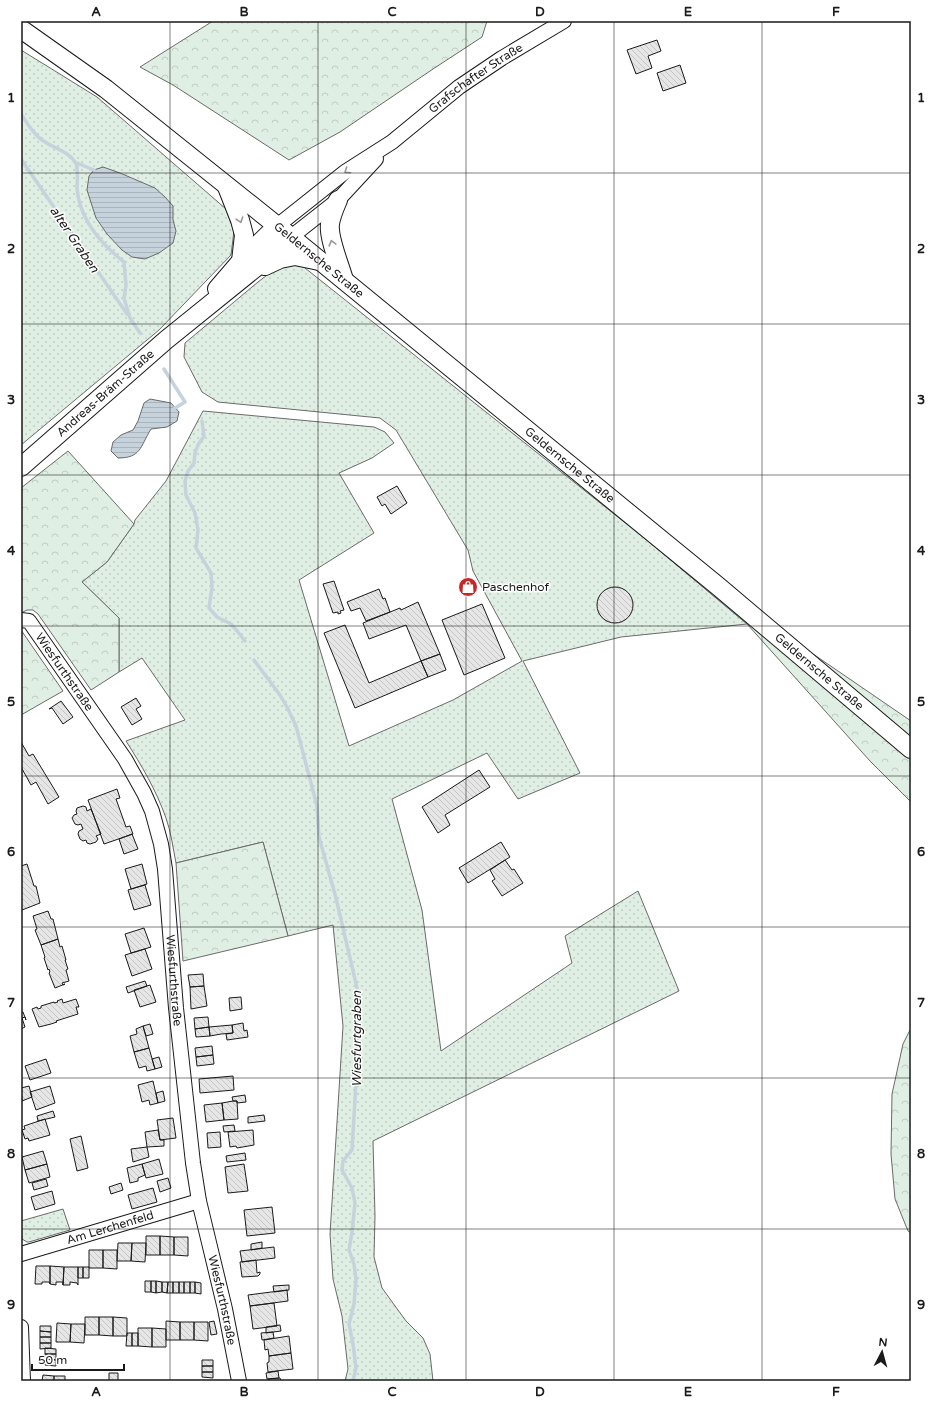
<svg xmlns="http://www.w3.org/2000/svg" width="932" height="1402" font-family="'Varela Round',sans-serif">
<style>
.grass{fill:url(#grass-dots);stroke:#6a6a6a}
.forest{fill:url(#forest-crowns);stroke:#6a6a6a}
.water{fill:url(#water-rules);stroke:#6a6a6a}
.lines{fill:none;stroke-linecap:round;stroke-linejoin:round}
.stream{stroke:#c6d2dc;stroke-width:3.5}
.building{fill:url(#building-back-hatch);stroke:#1a1a1a}
.minor-casing{stroke:#1a1a1a;stroke-width:16}
.major-casing{stroke:#1a1a1a;stroke-width:20}
.minor{stroke:#fff;stroke-width:14}
.major{stroke:#fff;stroke-width:18}
.oneway{stroke:#989898}
.grid{fill:none;stroke:#1a1a1a;stroke-width:1;stroke-opacity:0.55}
.labels{text-anchor:middle;stroke-width:3;stroke-linejoin:round;paint-order:stroke}
.street-label{font-size:12px;fill:#1a1a1a;stroke:#fff}
.poi-label{font-size:12px;fill:#1a1a1a;stroke:#fff;text-anchor:start}
.water-label{font-size:13px;font-style:italic;fill:#1a1a1a;stroke:#fff}
.neatline{fill:none;stroke:#1a1a1a;stroke-width:1.5}
.grid-label{font-size:13px;text-anchor:middle;font-weight:bold;fill:#1a1a1a}
</style>
<defs>
<pattern id="grass-dots" width="8" height="8" patternUnits="userSpaceOnUse"><rect width="8" height="8" fill="#e0efe3"/><path d="M2 2h.1M6 6h.1" fill="none" stroke="#c0ccc2" stroke-width="1.8" stroke-linecap="round"/></pattern>
<pattern id="forest-crowns" width="20" height="18" patternUnits="userSpaceOnUse"><rect width="20" height="18" fill="#e0efe3"/><path d="M2 6a3 3 0 1 1 6 0M12 15a3 3 0 1 1 6 0" fill="none" stroke="#c0ccc2"/></pattern>
<pattern id="water-rules" width="6" height="5" patternUnits="userSpaceOnUse"><rect width="6" height="5" fill="#c6d2dc"/><path d="M0 2.5h6" fill="none" stroke="#aab4bc"/></pattern>
<pattern id="building-back-hatch" width="6" height="6" patternUnits="userSpaceOnUse"><rect width="6" height="6" fill="#e6e6e6"/><path d="M-1 5l2 2M0 0l6 6M5-1l2 2" fill="none" stroke="#c5c5c5"/></pattern>
</defs>
<rect width="100%" height="100%" fill="#fff"/>
<!-- grass -->
<path class="grass" d="M21 50 97 97 226 209 234 231 231 255 159 330 21 445Z
M283 263 300 264 648 541 747 624 621 637 523 661 580 773 518 799 487 753 392 799 422 910 441 1051 572 963 565 936 638 891 679 991 373 1141 375 1216 374 1257 382 1288 406 1321 423 1338 430 1354 433 1381H345L348 1369 342 1316 333 1279 330 1234 343 1026 333 925 288 936 263 842 176 863C173 848 171 832 166 818 156 790 142 766 126 741L185 720 142 658 119 672V618L82 582 107 562 134 524 135 520 166 481 203 411 374 427 385 432 394 443 372 458 339 473 374 533 299 580 349 746 453 700 522 661 473 571 468 550 396 430 380 418 218 402 202 392 184 357 185 343 258 282Z
M63 1209 70 1230 29 1242H27L22 1239 21 1221Z"/>
<!-- forest -->
<path class="forest" d="M213 21H487L482 37 433 69 340 132 289 160 173 85 140 67Z
M68 451 134 524 107 562 82 582 119 618V672L91 690 38 614 33 610H27L21 613V488Z
M648 541 911 721V802L870 761 747 624Z
M21 630 63 691 21 715Z
M263 842 288 936 183 961 176 863Z
M911 1028V1233L908 1231 895 1199 891 1154 892 1094 903 1044Z"/>
<!-- water -->
<path class="water" d="M103 167 120 173 155 188 165 197 173 206V220L176 231 173 243 159 253 145 259 132 257 122 250 107 234 96 218 87 190 89 176 94 170Z
M150 399 171 403 179 412 177 421 167 427 151 429C140 447 141 458 118 458L111 451 113 442 121 435 133 430 138 421 144 403Z"/>
<g class="lines">
<!-- stream -->
<path class="stream" d="M21 114C27 123 33 134 42 140 53 148 68 151 75 162 79 167 77 182 77 189 80 220 101 244 124 262L126 285 124 298 130 318 140 333
M21 159 127 314
M77 163 94 170
M164 369 185 402 175 408
M202 421 204 436 198 445 195 453 194 463 188 471 185 481 186 495 195 513 198 530 196 548 211 573 212 587 209 608 217 617 231 624 237 631 245 641
M254 660 280 695 288 709 296 726 317 806 319 837 336 898 357 988 355 1026 358 1048 352 1150 343 1161 342 1170 352 1188 355 1203 352 1232 349 1250 354 1264 356 1279 354 1304 349 1324 353 1344 356 1368 353 1381"/>
</g>
<!-- building -->
<path class="building" d="M657 40 661 51 648 56 652 68 636 74 627 50Z
M680 65 686 83 663 91 657 73Z
M397 486 407 503 391 514 385 504 382 506 377 497Z
M334 581 344 610 340 611 341 613 338 614V612L333 613 323 584Z
M597 605a18 18 0 1 1 36 0a18 18 0 1 1-36 0Z
M379 589 383 599 385 598 390 612 366 621 360 608 351 611 347 602Z
M418 602 440 654 421 661 406 625 369 639 363 623 400 608 401 610Z
M482 604 505 658 464 675 442 620Z
M345 625 369 683 421 661 428 677 355 708 324 633Z
M440 654 446 670 428 677 421 661Z
M136 698 141 706 136 709 142 719 132 725 121 707Z
M61 701 73 717 63 724 52 708 49 709Z
M21 742 29 756 33 754 59 797 48 804 36 782 31 785 21 767Z
M479 770 490 787 445 815 450 825 438 833 422 807Z
M117 789 120 798 116 799 126 827 130 826 133 834 104 844 88 800Z
M83 806 86 807 87 811 91 809 101 834 96 836 98 839 96 842 90 844 87 843 86 840 83 841 80 839 78 834 79 831 83 829 81 824 78 825 75 824 72 818 74 815 77 814 76 811 77 808Z
M132 834 138 849 124 854 119 839Z
M501 842 510 857 468 883 459 868Z
M505 860 512 870 514 869 523 883 502 896 492 881 495 879 490 870Z
M27 864 34 886H36L40 903 22 910 21 906V866Z
M142 864 147 884 131 889 125 869Z
M145 885 151 905 134 910 128 890Z
M48 911 51 919H53L58 939 41 945 35 930 37 929 33 916Z
M144 928 151 947 131 953 125 934Z
M58 939 60 947 62 946 66 960H65L68 969 66 970 69 981 62 983 63 985 65 984 55 988 49 973 50 972 49 969 48 970 44 958 45 957 41 945Z
M145 949 152 969 132 976 125 955Z
M203 974 204 986 190 987 188 975Z
M145 981 147 986 128 993 126 987Z
M150 985 156 1002 140 1007 134 990Z
M204 986 207 1006 191 1009 190 987Z
M241 997 242 1009 230 1011 229 998Z
M62 999 63 1003 76 999 79 1007H76L78 1014 56 1021 57 1022 51 1024 39 1027 32 1009 37 1007 38 1009 41 1008V1006L54 1002V1003L58 1002 57 1001Z
M21 1012H23L26 1020 25 1017 22 1018 25 1027 21 1029Z
M208 1017 209 1027 195 1029 194 1018Z
M243 1023 244 1031 247 1030 248 1037 227 1040 226 1034 233 1033 232 1025Z
M150 1024 153 1034 146 1036 143 1026Z
M232 1025 233 1033 221 1034 210 1036 209 1027Z
M143 1026 149 1048 134 1052 130 1036 137 1034 136 1029Z
M209 1027 210 1036 196 1037 195 1029Z
M212 1046 213 1055 196 1057 195 1048Z
M149 1048 155 1069 147 1071 146 1066 139 1068 134 1052Z
M213 1055 214 1064 197 1066 196 1057Z
M159 1057 162 1067 155 1069 152 1059Z
M46 1059 51 1073 30 1080 25 1066Z
M233 1076 234 1090 200 1093 199 1079Z
M153 1081 158 1103 150 1105 149 1100 142 1102 138 1085Z
M29 1086 32 1097 22 1101 21 1088Z
M50 1086 55 1103 36 1110 30 1092Z
M163 1091 165 1101 158 1103 156 1093Z
M245 1095 246 1102 237 1103V1101H233L232 1097Z
M233 1101H237L238 1119 224 1120 222 1103Z
M222 1103 224 1120 206 1122 204 1105Z
M53 1111 55 1117 38 1121 37 1116Z
M264 1115 265 1121 248 1123V1117Z
M173 1118 176 1138 160 1140 157 1120Z
M45 1119 50 1135 29 1141 28 1138 25 1139 22 1130 25 1129 24 1126Z
M234 1125 235 1131 224 1132 223 1126Z
M158 1130 160 1140H164V1146L147 1147 145 1132Z
M253 1130 254 1145 237 1148 236 1146 230 1147 228 1132Z
M220 1132 221 1147 208 1148 207 1133Z
M81 1136 88 1168 77 1171 70 1139Z
M147 1147 149 1157 133 1162 131 1149Z
M43 1151 47 1164 25 1170 22 1157Z
M245 1153 246 1160 227 1162 226 1156Z
M159 1159 163 1174 146 1178 142 1164Z
M47 1164 50 1177 29 1183 25 1170Z
M142 1164 145 1175 138 1178V1181L130 1183 127 1168Z
M244 1164 248 1191 228 1193 225 1167Z
M168 1178 171 1188 160 1192 157 1181Z
M46 1179 48 1186 34 1190 32 1183Z
M121 1183 123 1190 111 1194 109 1187Z
M153 1188 157 1202 132 1209 128 1195Z
M52 1191 55 1204 35 1210 31 1197Z
M272 1207 275 1233 247 1236 244 1210Z
M146 1236H160V1255H146Z
M160 1236 174 1237V1255H160Z
M174 1237H188V1256L174 1255Z
M262 1242V1248L251 1250V1244Z
M118 1243H132L131 1261H117Z
M132 1243H146L145 1262 131 1261Z
M274 1247 275 1258 242 1262 240 1251Z
M89 1250H103V1268H89Z
M103 1250H117V1269L103 1268Z
M256 1260 257 1273 260 1272V1274L258 1276 242 1277 240 1262Z
M36 1266H50V1284L49 1282H42V1284H35Z
M50 1266 64 1267 63 1285V1282H56V1285L50 1284Z
M64 1267H78V1285L77 1283 70 1282V1285H63Z
M78 1267H83V1278H78Z
M83 1267H89V1278H83Z
M145 1281H151V1292H145Z
M151 1281H156V1293L151 1292Z
M156 1281 162 1282V1292L156 1293Z
M162 1282H168L167 1293 162 1292Z
M168 1282H173V1293H167Z
M173 1282H179V1293H173Z
M179 1282H184V1293H179Z
M184 1282H190V1293H184Z
M190 1282H195V1293H190Z
M195 1282 201 1283V1294L195 1293Z
M289 1285V1290L274 1292 273 1286Z
M287 1290 288 1301 250 1306 248 1295Z
M274 1303 277 1326 253 1329 250 1306Z
M85 1317H99V1335H85Z
M99 1317H113V1336L99 1335Z
M113 1317 127 1318V1336H113Z
M166 1321 180 1322V1340H166Z
M214 1321 217 1334 211 1335 209 1322Z
M180 1322H194V1340H180Z
M194 1322H208V1341L194 1340Z
M57 1323 71 1324 70 1342H56Z
M71 1324H85L84 1343 70 1342Z
M280 1325 281 1331 266 1333V1327Z
M40 1326H51V1332L40 1331Z
M138 1328H152V1347L138 1346Z
M152 1328 166 1329V1347H152Z
M40 1331 51 1332V1337H40Z
M273 1332 274 1338 262 1340 261 1333Z
M127 1333H132V1346H126Z
M132 1333H138V1346H132Z
M289 1336 291 1353 269 1356 268 1349 265 1350 264 1340Z
M40 1337H51V1343H40Z
M40 1343H51V1348L40 1349Z
M45 1348 56 1349V1354H45Z
M291 1353 293 1369 268 1372 267 1363 269 1362V1356Z
M45 1354H56V1360L45 1359Z
M45 1359 56 1360V1366L45 1365Z
M202 1360H213V1366H202Z
M202 1366H213V1372H202Z
M278 1371 279 1378 267 1379 266 1373Z
M202 1372H213V1378L202 1377Z
M109 1373H118V1381H109Z
M43 1375 54 1376V1381H42Z
M54 1376H65V1381H54Z
M280 1378 281 1381H269L268 1379Z"/>
<g class="lines">
<!-- minor casing -->
<g class="minor-casing">
<g id="minor">
<path id="s1" d="M277 226 345 172 392 142 459 87 502 58 564 21"/>
<path d="M291 237 338 200 376 159"/>
<path id="s2" d="M21 620 29 621 125 759 144 793 152 811 161 844 165 869 176 1008 193 1163 199 1201 225 1309 239 1381"/>
<path id="s3" d="M21 1254 199 1201"/>
<path d="M21 1327 23 1381"/>
</g>
</g>
<!-- major casing -->
<g class="major-casing">
<g id="major">
<path id="s4" d="M21 29 106 89 291 237 719 587 911 749"/>
<path d="M227 187 240 220 244 235 241 261"/>
<path d="M338 200C335 207 331 216 330 224 328 238 340 265 344 280"/>
<path d="M265 266 280 259 295 256 319 261"/>
<path d="M217 289 241 261 277 226"/>
<path id="s5" d="M21 467 166 340 265 260 291 237"/>
</g>
</g>
<!-- minor -->
<use href="#minor" class="minor"/>
<!-- major -->
<use href="#major" class="major"/>
</g>
<!-- one-way arrows -->
<defs><path id="oneway-chevron" d="M-2-3.5L2.5 0L-2 3.5" fill="none" stroke-width="1.6" stroke-linecap="round" stroke-linejoin="round"/></defs>
<g class="oneway">
<use href="#oneway-chevron" transform="translate(347 171) rotate(146)"/>
<use href="#oneway-chevron" transform="translate(240 220) rotate(72)"/>
<use href="#oneway-chevron" transform="translate(332 243) rotate(-105)"/>
</g>
<!-- grid -->
<path class="grid" d="M170 21V1381M318 21V1381M466 21V1381M614 21V1381M762 21V1381M21 173H911M21 324H911M21 475H911M21 626H911M21 776H911M21 927H911M21 1078H911M21 1229H911"/>
<!-- icons -->
<defs>
<g id="shop-disc" transform="scale(1)"><circle r="9.5" fill="#c62828" stroke="#fff"/><path d="M-5-2.5h2.3a2.7 3.5 0 0 1 5.4 0H5L5.5 6h-11ZM-1.5-2.5h3a1.5 2.3 0 0 0-3 0Z" fill="#fff"/></g>
</defs>
<g fill-rule="evenodd">
<use href="#shop-disc" x="468" y="587"/>
</g>
<g class="labels">
<!-- street labels -->
<g class="street-label">
<text dy="4" stroke="none"><textPath href="#s1" startOffset="248">Grafschafter Straße</textPath></text>
<text dy="4" stroke="none"><textPath href="#s4" startOffset="377">Geldernsche Straße</textPath></text>
<text dy="4" stroke="none"><textPath href="#s5" startOffset="112">Andreas-Bräm-Straße</textPath></text>
<text dy="4" stroke="none"><textPath href="#s4" startOffset="701">Geldernsche Straße</textPath></text>
<text dy="4" stroke="none"><textPath href="#s4" startOffset="1025">Geldernsche Straße</textPath></text>
<text dy="4" stroke="none"><textPath href="#s2" startOffset="70">Wiesfurthstraße</textPath></text>
<text dy="4" stroke="none"><textPath href="#s2" startOffset="406">Wiesfurthstraße</textPath></text>
<text dy="4" stroke="none"><textPath href="#s3" startOffset="93">Am Lerchenfeld</textPath></text>
<text dy="4" stroke="none"><textPath href="#s2" startOffset="730">Wiesfurthstraße</textPath></text>
</g>
<!-- poi labels -->
<g class="poi-label">
<text x="482" y="591">Paschenhof</text>
</g>
<!-- water labels -->
<g class="water-label">
<text transform="translate(75 239) rotate(56)" y="5">alter Graben</text>
<text transform="translate(356 1039) rotate(-90)" y="5">Wiesfurtgraben</text>
</g>
</g>
<!-- border -->
<rect width="932" height="1402" fill="none" stroke="#ffffff" stroke-width="44"/>
<!-- north arrow -->
<g transform="translate(882 1352) rotate(6)" stroke="#ffffff" stroke-width="3" paint-order="stroke">
<path d="M0-3L7 15L0 10L-7 15Z" fill="#1a1a1a"/>
<text y="-6" font-size="11" font-weight="bold" text-anchor="middle" fill="#1a1a1a">N</text>
</g>
<!-- scale -->
<path d="M32 1364v6h92v-6" fill="none" stroke="#1a1a1a" stroke-width="2"/>
<text x="38" y="1364" font-size="12" fill="#1a1a1a" stroke="#ffffff" stroke-width="3" paint-order="stroke">50 m</text>
<rect x="22" y="22" width="888" height="1358" class="neatline"/>
<g class="grid-label">
<text x="96" y="16">A</text>
<text x="244" y="16">B</text>
<text x="392" y="16">C</text>
<text x="540" y="16">D</text>
<text x="688" y="16">E</text>
<text x="836" y="16">F</text>
<text x="11" y="102">1</text>
<text x="921" y="102">1</text>
<text x="11" y="253">2</text>
<text x="921" y="253">2</text>
<text x="11" y="404">3</text>
<text x="921" y="404">3</text>
<text x="11" y="555">4</text>
<text x="921" y="555">4</text>
<text x="11" y="706">5</text>
<text x="921" y="706">5</text>
<text x="11" y="856">6</text>
<text x="921" y="856">6</text>
<text x="11" y="1007">7</text>
<text x="921" y="1007">7</text>
<text x="11" y="1158">8</text>
<text x="921" y="1158">8</text>
<text x="11" y="1309">9</text>
<text x="921" y="1309">9</text>
<text x="96" y="1396">A</text>
<text x="244" y="1396">B</text>
<text x="392" y="1396">C</text>
<text x="540" y="1396">D</text>
<text x="688" y="1396">E</text>
<text x="836" y="1396">F</text>
</g>
</svg>
